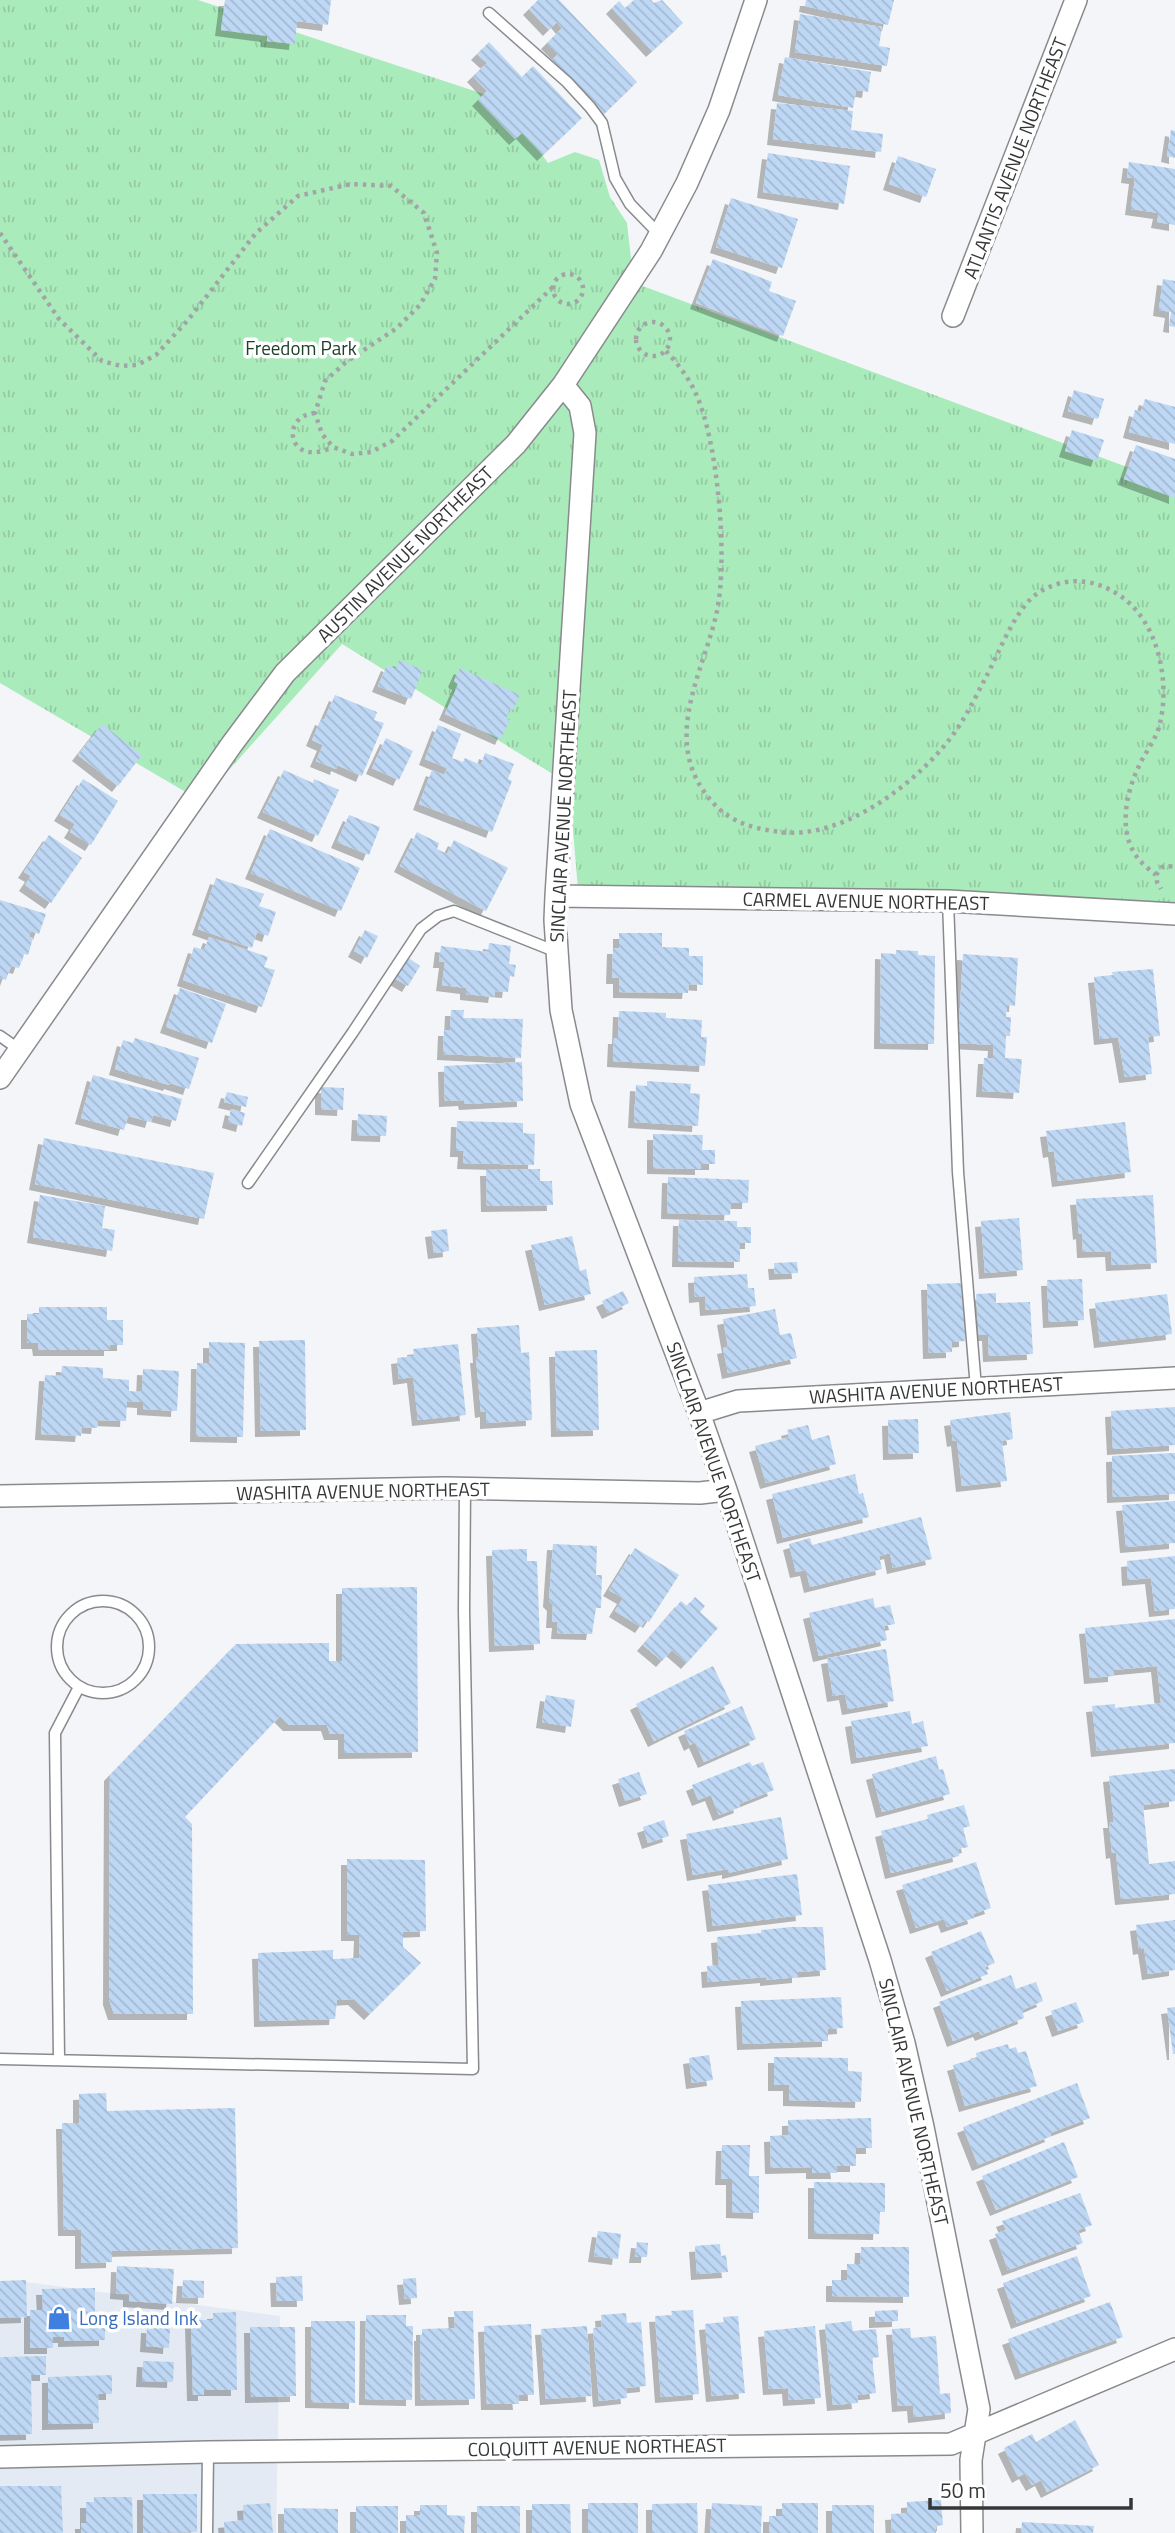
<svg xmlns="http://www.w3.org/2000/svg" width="1175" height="2533" font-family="'Titillium Web',sans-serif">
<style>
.built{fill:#e3eaf3}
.grass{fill:url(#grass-tufts)}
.building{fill:url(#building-back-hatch);filter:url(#shadow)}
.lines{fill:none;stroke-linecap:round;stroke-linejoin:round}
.lane-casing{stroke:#888a8c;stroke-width:13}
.street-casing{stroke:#888a8c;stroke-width:24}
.path{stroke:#a2a4a6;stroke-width:4.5;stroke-dasharray:3.5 5;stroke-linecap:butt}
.lane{stroke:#fff;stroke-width:10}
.street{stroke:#fff;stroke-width:21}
.labels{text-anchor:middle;stroke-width:7;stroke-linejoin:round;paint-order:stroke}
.street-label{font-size:19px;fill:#353637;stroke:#fff}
.park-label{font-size:19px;fill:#1d4229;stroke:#fff}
.shop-label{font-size:19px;fill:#366cbe;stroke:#fff;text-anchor:start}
</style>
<defs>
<pattern id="grass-tufts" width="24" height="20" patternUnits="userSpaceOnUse" patternTransform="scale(1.75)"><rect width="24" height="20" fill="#aaebbb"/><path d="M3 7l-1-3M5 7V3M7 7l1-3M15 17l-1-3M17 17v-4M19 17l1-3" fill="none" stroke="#93caa1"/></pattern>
<pattern id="building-back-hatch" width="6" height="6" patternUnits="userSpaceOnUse" patternTransform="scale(1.75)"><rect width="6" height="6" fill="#bdd7f4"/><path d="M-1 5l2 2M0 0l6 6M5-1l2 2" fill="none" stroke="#a3b9d2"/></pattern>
<filter id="shadow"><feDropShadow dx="-6" dy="6" stdDeviation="0" flood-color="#0004"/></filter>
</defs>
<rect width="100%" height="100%" fill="#f3f5f8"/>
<!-- built -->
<path class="built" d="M0 2282H26L280 2316 276 2533H0Z"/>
<!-- grass -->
<path class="grass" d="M0 0H198L502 100 548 163 575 152 599 160 610 197 627 223 633 276 640 285 1175 485V912L578 889 569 784 342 644 201 801 0 683Z"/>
<!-- building -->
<path class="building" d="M225 0H331L328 25 297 21 295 44 267 41V36L221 30Z
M538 0H559L637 82 604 114 552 60 558 54 547 43 562 28 557 22 549 30 529 9Z
M634 0H651L654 3 662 0 683 23 652 51 612 8 619 1 625 8Z
M806 0H894L888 25 805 6Z
M800 14 882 27 879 46 890 48 887 66 795 52Z
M489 42 522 77 533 66 582 118 543 155 522 133 515 139 478 100 487 91 473 76 487 63 477 54Z
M785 57 871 72 868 92 856 90 853 108 778 95Z
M777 103 853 111 851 130 883 134 881 152 773 139Z
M1171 130 1175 131V158L1167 156Z
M768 153 850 166 844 204 763 192Z
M898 156 936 169 926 197 889 184Z
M1129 162 1175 169V225L1157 222 1159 213 1131 209 1135 178 1127 177Z
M731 198 798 219 782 268 716 247Z
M713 259 772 282 769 291 796 301 783 336 696 303Z
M1163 279 1175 281V327L1169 326 1171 312 1159 310Z
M1074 390 1104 399 1098 419 1068 411Z
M1145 399 1175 407V444L1129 432 1135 410 1141 412Z
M1072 430 1104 440 1097 461 1065 451Z
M1136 445 1175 459V498L1124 479Z
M399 660 423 670 411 699 378 686 387 665 396 669Z
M460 668 520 695 513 710 510 709 506 718 510 719 501 739 445 714 458 684 454 681Z
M335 695 377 712 374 720 384 723 362 776 337 765 336 769 316 761 323 745 312 740 321 719 324 720Z
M102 724 142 755 118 786 78 755Z
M438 725 461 734 452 758 463 762 465 758 481 765 485 753 514 764 508 779 512 781 492 832 419 804 432 770 444 775 447 768 425 759Z
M386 738 413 751 399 780 372 768Z
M284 770 313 783 314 779 339 790 318 836 263 812Z
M83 779 118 801 91 845 70 832 75 824 60 815Z
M349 815 380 827 369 855 337 842Z
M270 829 360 868 341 911 251 873Z
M417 832 439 843 437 849 447 854 454 840 508 868 486 911 400 866Z
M49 835 82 858 51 903 25 885 31 876 24 872Z
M216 878 264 894 259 906 276 912 268 936 257 932 252 948 198 929Z
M0 900 46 914 39 934 31 931 29 937 33 938 28 955 24 954 19 968 11 966 6 980 0 978Z
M365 930 378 936 367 958 354 951Z
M619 933H662V947L689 948V956H703V985L689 984 688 993 619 992V978H612L613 948H619Z
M209 937 268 957 264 967 275 970 262 1007 183 980 194 947 204 950Z
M489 943 511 946 509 964 516 965 514 977 510 976 508 992 495 991 494 997 466 994V988L442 985 445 962H439L441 946 488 952Z
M896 950 918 951V955L935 956 934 1044 880 1043 881 953 896 954Z
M963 954 1018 958 1015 1006 1007 1005 1006 1017H1011L1010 1036H1006L1005 1058 1022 1059 1019 1093 982 1091 984 1058H993L994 1045 958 1043Z
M407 957 420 966 408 986 394 978Z
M1153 969 1160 1036 1148 1037 1152 1074 1125 1077 1118 1037 1100 1039 1094 977 1113 975 1112 972Z
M180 988 226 1004 212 1043 166 1027Z
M451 1010H464L463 1018 523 1019 521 1058 443 1054 444 1030H450Z
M619 1011 666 1013V1018L702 1020 701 1037H707L705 1066 613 1061 614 1038H618Z
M135 1038 199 1058 189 1089 170 1083 169 1085 115 1069 123 1040 133 1043Z
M522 1062 523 1101 465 1104 464 1100 445 1101 444 1066Z
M93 1075 182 1099 176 1121 153 1115 151 1122 128 1116 124 1130 81 1118Z
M647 1081 691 1084 690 1093 700 1094 698 1126 634 1122 636 1085 647 1086Z
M321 1087 344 1088 343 1110 321 1109Z
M227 1092 248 1097 246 1107 224 1102Z
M231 1109 245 1113 242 1126 228 1122Z
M358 1114 387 1116 386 1136 357 1135Z
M457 1121 523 1123V1133L535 1134 534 1165 463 1163 464 1151H456Z
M1125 1122 1131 1172 1058 1181 1054 1151 1049 1152 1046 1131Z
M653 1134 703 1135 702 1150H715V1164H701V1169L653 1168Z
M44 1138 214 1173 204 1219 35 1184Z
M540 1169V1181H552L553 1205 487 1206 486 1170Z
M668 1177 749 1180 748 1203H731L730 1215 667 1213Z
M40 1195 105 1206 102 1228 115 1230 112 1251 33 1237Z
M1153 1195 1157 1263 1112 1265 1111 1251 1083 1252 1082 1233 1079 1234 1076 1199Z
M1019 1218 1023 1270 985 1273 981 1221Z
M679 1220 737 1221V1227H751V1243H740V1262L678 1261Z
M447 1229 449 1251 434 1253 431 1231Z
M572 1236 580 1271 586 1269 591 1294 545 1305 531 1245Z
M797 1262 798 1273 775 1274 774 1263Z
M747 1274 748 1288H754L756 1306 706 1310 705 1296 695 1297 694 1277Z
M1082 1279 1084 1320 1049 1322 1047 1280Z
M964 1283 965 1341 952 1342V1352L929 1353 927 1284Z
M623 1291 629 1303 608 1313 602 1301Z
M996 1293V1303L1030 1302 1033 1354 989 1356 988 1335H979L976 1294Z
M1167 1294 1172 1334 1100 1342 1095 1303Z
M39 1307H107V1320H123V1345H110V1350H39L38 1343H27V1314H39Z
M775 1309 780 1335 791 1333 797 1358 728 1373 723 1348 728 1347 723 1319Z
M519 1325 521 1353 529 1352 532 1420 486 1423V1411L481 1412 476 1357H479L477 1328Z
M305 1340 306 1430 261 1431 259 1341Z
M209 1342 245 1343 243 1437 196 1436 197 1363H209Z
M458 1344 466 1415 418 1420 413 1377 399 1379 397 1358 414 1356 413 1349Z
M597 1350 599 1430 557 1431 555 1351Z
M62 1366 103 1368V1378L129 1380V1391L142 1392 143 1369 179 1371 177 1411 143 1409V1402L127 1401 126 1421 98 1420 97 1428 82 1427 81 1436 41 1434 45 1375 61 1376Z
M1175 1407V1445L1113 1449 1111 1411Z
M1010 1412 1013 1439 1002 1441 1007 1481 962 1486 957 1440 953 1441 950 1420Z
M918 1419 919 1453 889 1454 888 1420Z
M808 1425 812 1440 829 1435 836 1464 766 1483 755 1446 789 1437 787 1430Z
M1175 1453V1494L1113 1497 1112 1456Z
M855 1474 859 1494 863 1493 869 1517 783 1538 772 1494Z
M1175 1501V1543L1126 1547 1122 1505Z
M921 1517 932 1559 893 1568 890 1553 879 1556 882 1569 810 1587 806 1570 796 1572 789 1544 810 1538 812 1545Z
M553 1544 597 1546 596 1575H602L601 1608H596L592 1634 557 1633 558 1622H552L553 1605 549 1601Z
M635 1548 679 1575 649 1622 646 1620 641 1627 615 1611 623 1598 609 1590Z
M527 1549V1561H537L540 1644 495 1646 492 1550Z
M1175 1556V1609L1155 1611 1151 1578 1128 1580 1127 1561Z
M417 1587 418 1752 344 1753V1734H330L327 1725H289L280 1716 185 1817 192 1824 193 2014H114L109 1999 110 1775 236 1644 329 1643V1661H342V1588Z
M695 1597 705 1606 700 1612 718 1628 687 1663 672 1650 662 1661 643 1645 681 1601 687 1606Z
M873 1598 875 1608 890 1605 895 1624 884 1626 887 1640 819 1656 809 1613Z
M1175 1619V1743L1097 1751 1092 1706 1115 1704V1708L1161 1703 1157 1666 1114 1670V1676L1090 1678 1085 1628Z
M886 1649 894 1701 848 1709 845 1694 833 1696 827 1658Z
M713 1666 731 1703 654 1741 636 1704Z
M546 1695 575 1700 571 1727 542 1722Z
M742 1706 756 1739 704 1762 695 1742 690 1745 684 1731Z
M910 1711 912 1724 923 1721 928 1746 857 1758 851 1721Z
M936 1756 939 1770 943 1769 950 1794 882 1812 872 1774Z
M750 1762 752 1766 763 1762 774 1790 739 1804 740 1807 719 1815 711 1795 698 1800 692 1785Z
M1175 1769V1801L1143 1805 1149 1864 1175 1861V1894L1121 1899 1116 1852 1112 1853 1109 1822H1114L1109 1776Z
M639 1772 647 1794 625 1801 618 1779Z
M964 1805 970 1826 963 1828 968 1847 958 1849 959 1856 891 1873 881 1831 928 1819 927 1815Z
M781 1817 788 1859 728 1873V1869L693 1875 686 1834Z
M664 1820 669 1836 648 1843 643 1827Z
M347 1859 425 1860 426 1931 403 1932V1947L421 1963 370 2014 354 1999 337 2000 335 2019 260 2021 258 1953 333 1950V1959L359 1958 360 1935H347Z
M976 1862 991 1908 973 1914 974 1918 947 1927 944 1919 916 1928 902 1885Z
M797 1874 802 1915 713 1926 708 1885Z
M1175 1920V1970L1148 1974 1144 1948 1139 1949 1136 1925Z
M791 1927H823L826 1970 798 1972V1977L766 1980V1977L708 1982 707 1966 719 1965 717 1937 761 1933V1930Z
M981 1931 995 1963 985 1967 988 1974 947 1991 931 1952Z
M1011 1975 1016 1989 1036 1982 1043 2001 1022 2010 1024 2018 981 2035 979 2031 953 2041 939 2002Z
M841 1997 843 2028 828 2029V2041L743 2044 741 2001Z
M1076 2002 1084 2022 1058 2031 1051 2011Z
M1175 2007V2054H1173L1167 2008Z
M1008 2044 1009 2049 1016 2047 1018 2053 1026 2051 1037 2086 965 2106 953 2065 977 2058 976 2053Z
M709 2055 713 2080 692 2083 689 2058Z
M774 2057 848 2058V2071L862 2072 861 2102 789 2100V2085H774Z
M1077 2083 1090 2118 1050 2133 1051 2136 978 2165 963 2127Z
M106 2093 107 2111 235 2108 238 2248 112 2251V2262L81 2263V2230H64L62 2123H79V2094Z
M871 2118 872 2148H856V2166H836L837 2173H812V2167L771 2168 770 2136 788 2135V2120Z
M1064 2142 1078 2177 996 2210 982 2176Z
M722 2145H750L749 2176H759V2213L732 2212V2179H721Z
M814 2182 885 2183V2212H880L879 2234 814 2233Z
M1080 2193 1092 2225 1078 2230 1083 2243 1008 2270 995 2234 1006 2230 1002 2221Z
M598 2231 621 2234 618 2259 594 2256Z
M637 2242 648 2243 647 2257H635Z
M720 2244 721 2256 726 2255 728 2272 697 2274 695 2246Z
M861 2247H909V2297L832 2296V2280H847V2264H860Z
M1077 2256 1091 2296 1017 2323 1003 2283Z
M117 2266 174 2269 172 2304 129 2301V2294L116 2293Z
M302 2276 303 2301H277L276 2277Z
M416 2278 417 2298 405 2299 403 2279Z
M26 2280 27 2317 0 2318V2281Z
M183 2280 204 2281V2298L182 2297Z
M95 2288V2313H105V2340L64 2341V2337H53V2348H30V2310H43L42 2289Z
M1110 2302 1123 2337 1021 2374 1008 2339Z
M693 2310 699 2394 661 2397 655 2316 672 2315 671 2311Z
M898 2310V2321L875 2322V2311Z
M454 2311H473L475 2399 421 2400 420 2335H422V2329L455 2328Z
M236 2312 237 2390H204V2395H193L191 2320H213V2313Z
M626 2313 627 2323 641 2322 646 2386 626 2388 627 2398 599 2401 593 2328 602 2327 601 2315Z
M366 2315H406V2326H413L412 2400 365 2399Z
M738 2316 745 2393 712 2396 705 2324 724 2322 723 2317Z
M311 2321H355V2403L311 2402Z
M851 2321 853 2331 876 2329 879 2357 872 2358 876 2393 857 2395 858 2403 833 2405 825 2324Z
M531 2324 534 2395H518L519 2404H487L484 2326Z
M587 2326 592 2396 546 2399 541 2329Z
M815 2326 821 2398 789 2400 788 2388 769 2389 764 2331Z
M147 2327 170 2328 169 2348 146 2346Z
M250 2327H295L296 2396 251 2397Z
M910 2328 911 2338 936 2336 940 2394 950 2393 951 2413 914 2417 913 2405 898 2406 892 2329Z
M46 2356V2375H31L32 2434 0 2435V2357Z
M143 2361 174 2362 173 2382 142 2381Z
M112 2375V2394H98L99 2423 48 2424V2377Z
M1075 2420 1099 2465 1047 2492 1041 2480 1032 2485 1025 2473 1018 2477 1004 2448 1032 2434 1036 2442Z
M0 2486H61L63 2533H0Z
M143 2494H197V2532L143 2533Z
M94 2497H132L133 2533H81V2523H86V2502H94Z
M941 2500 943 2525 936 2526V2533H892L891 2514 907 2513V2502Z
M270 2503 273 2533H225L224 2522 244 2520 243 2505Z
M588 2503H638V2533H588Z
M697 2503 698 2533H652V2504Z
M712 2503 762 2506 761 2533H710Z
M782 2503H818V2533H769V2516H782Z
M532 2504H570L571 2533H532Z
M420 2505H447V2515L465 2516 464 2533H406V2515H420Z
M832 2505H874V2533H832Z
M356 2506H398V2533H356Z
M477 2506H520V2533H477Z
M284 2508 338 2509V2533H284Z
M1022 2522 1094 2526 1093 2533H1021Z"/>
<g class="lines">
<!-- lane casing -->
<g class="lane-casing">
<path id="lane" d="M489 13 567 82 590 107 602 123 615 178 630 204 660 235
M948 901 958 1172 976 1388
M0 1036 20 1050
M248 1183 353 1032 421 929 438 916 454 911 557 952
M57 1647a46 46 0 1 1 92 0a46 46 0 1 1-92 0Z
M0 2059 473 2069 464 1610 465 1489
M59 2059 55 1733 79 1687
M207 2533 208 2452"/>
</g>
<!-- street casing -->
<g class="street-casing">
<path id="street" d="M953 316 1076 0
M563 385 580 406 585 433 556 896 555 920 561 1010 581 1104 699 1413 726 1490 880 1960 904 2043 923 2127 979 2409 971 2460 972 2533
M556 896 948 901 1175 914
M0 1078 232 744 285 673 516 444 563 385 651 251 687 183 719 110 756 0
M699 1413 738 1401 1175 1378
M0 1496 445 1488 700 1493 726 1490
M0 2457 208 2452 951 2444 1175 2349"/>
</g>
<!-- path -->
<path class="path" d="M0 233 59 319 102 361 121 366 137 365 156 355 188 320 256 233 298 196 351 184 391 186 424 213 437 253 435 279 420 305 397 328 346 362 325 381 315 413 322 434 333 447 352 454 371 452 392 441 554 286
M553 289a15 15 0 1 1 30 0a15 15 0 1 1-30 0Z
M636 339a17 17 0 1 1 34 0a17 17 0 1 1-34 0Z
M666 351C678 364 689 378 696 394 718 442 728 559 717 611 705 668 664 733 703 790 723 820 747 828 781 832 845 840 923 779 957 729 968 713 977 694 986 677 999 653 1016 607 1038 593 1064 576 1094 578 1119 595 1159 621 1171 684 1159 727 1155 741 1144 754 1138 768 1126 794 1118 831 1137 857 1142 864 1150 870 1156 875L1157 882 1161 889
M315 413C279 416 288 469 333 447
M1156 875 1162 867 1175 866"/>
<!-- lane -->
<use href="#lane" class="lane"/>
<!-- street -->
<use href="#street" class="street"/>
</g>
<!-- icons -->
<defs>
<g id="shop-bare" transform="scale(1.89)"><path d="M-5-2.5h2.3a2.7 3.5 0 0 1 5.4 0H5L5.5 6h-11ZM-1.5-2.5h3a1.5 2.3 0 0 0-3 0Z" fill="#3f7fe0" stroke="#fff" stroke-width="2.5" paint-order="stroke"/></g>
</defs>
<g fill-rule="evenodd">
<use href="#shop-bare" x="59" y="2318"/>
</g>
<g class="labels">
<!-- street labels -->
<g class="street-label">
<text transform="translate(1015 158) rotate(-69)" y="7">ATLANTIS AVENUE NORTHEAST</text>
<text transform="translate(405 554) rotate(-45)" y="7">AUSTIN AVENUE NORTHEAST</text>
<text transform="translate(563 816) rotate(-87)" y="7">SINCLAIR AVENUE NORTHEAST</text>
<text transform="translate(866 901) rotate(1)" y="7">CARMEL AVENUE NORTHEAST</text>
<text transform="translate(936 1390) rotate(-3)" y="7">WASHITA AVENUE NORTHEAST</text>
<text transform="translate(714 1462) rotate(71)" y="7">SINCLAIR AVENUE NORTHEAST</text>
<text transform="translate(363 1491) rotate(-1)" y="7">WASHITA AVENUE NORTHEAST</text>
<text transform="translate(914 2102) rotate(77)" y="7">SINCLAIR AVENUE NORTHEAST</text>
<text transform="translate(597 2447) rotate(-1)" y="7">COLQUITT AVENUE NORTHEAST</text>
</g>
<!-- park labels -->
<g class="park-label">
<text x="301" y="355">Freedom Park</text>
</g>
<!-- shop labels -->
<g class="shop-label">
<text x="79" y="2325">Long Island Ink</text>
</g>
</g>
<!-- scale -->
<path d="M930 2498v10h201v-10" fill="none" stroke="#353637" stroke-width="3.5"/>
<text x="940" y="2498" font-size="21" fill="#353637" stroke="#ffffff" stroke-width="5" paint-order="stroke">50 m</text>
</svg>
